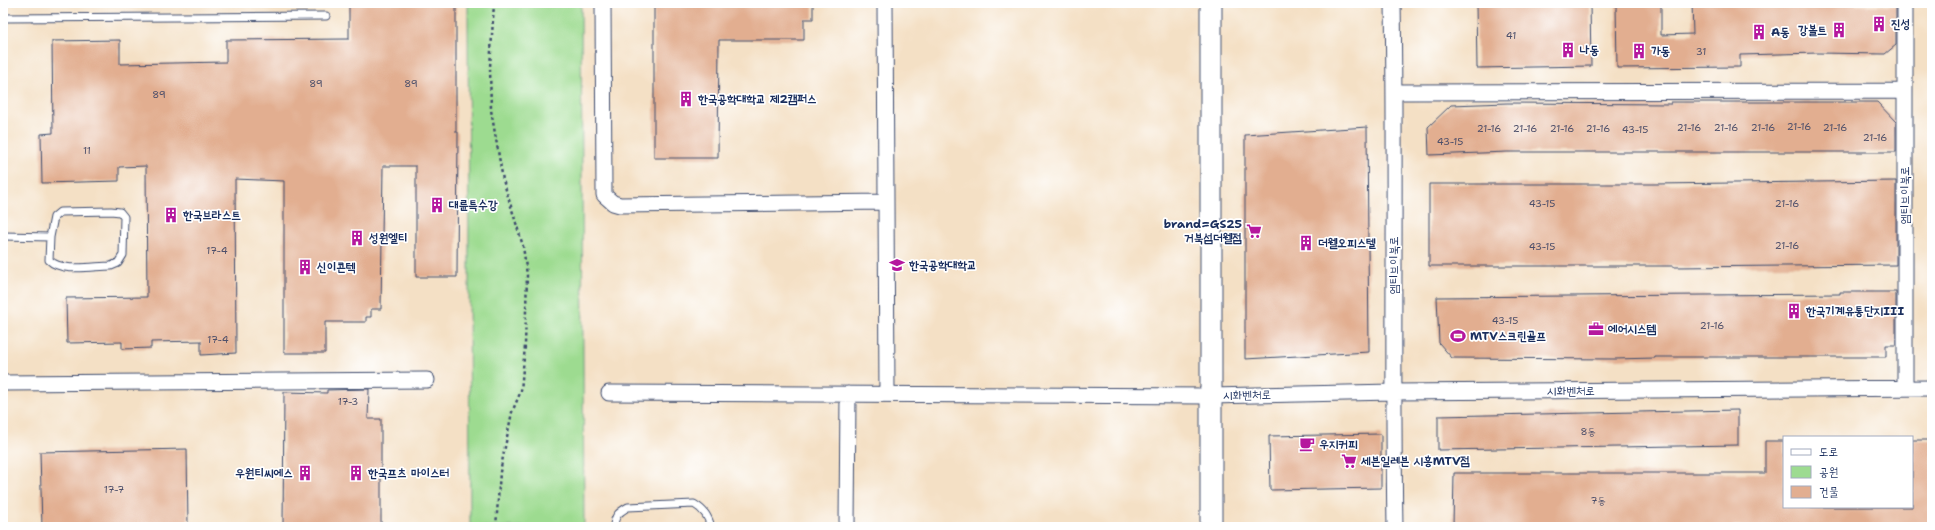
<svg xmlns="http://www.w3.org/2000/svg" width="1935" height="530" font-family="'Shantell Sans','Poor Story',sans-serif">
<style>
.green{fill:#9ddb90;stroke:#5c8577}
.building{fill:#e2ae90}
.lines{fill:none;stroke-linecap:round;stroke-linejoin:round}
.lane-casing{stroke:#3c4a6d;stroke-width:9}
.street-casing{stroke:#3c4a6d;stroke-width:17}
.secondary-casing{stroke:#3c4a6d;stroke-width:23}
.path{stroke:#3c4a6d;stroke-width:2.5;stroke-dasharray:3 3;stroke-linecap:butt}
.lane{stroke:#fff;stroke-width:7}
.street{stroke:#fff;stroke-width:15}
.secondary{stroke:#fff;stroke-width:21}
.labels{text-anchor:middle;stroke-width:3.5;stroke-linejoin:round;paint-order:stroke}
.number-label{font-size:10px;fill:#4d4f6a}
.poi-label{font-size:12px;font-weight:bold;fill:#1b2f5e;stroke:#fff;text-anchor:start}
.street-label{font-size:12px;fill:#1b2f5e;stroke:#fff}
</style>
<rect width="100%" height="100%" fill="#fff"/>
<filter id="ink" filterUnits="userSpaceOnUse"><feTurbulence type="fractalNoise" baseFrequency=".025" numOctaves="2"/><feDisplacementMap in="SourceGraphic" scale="8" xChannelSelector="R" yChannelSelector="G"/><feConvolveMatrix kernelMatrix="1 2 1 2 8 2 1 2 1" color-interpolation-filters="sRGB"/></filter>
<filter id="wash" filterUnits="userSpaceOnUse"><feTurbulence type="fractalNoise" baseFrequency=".012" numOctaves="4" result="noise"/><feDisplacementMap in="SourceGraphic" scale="16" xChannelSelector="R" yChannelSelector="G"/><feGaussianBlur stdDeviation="0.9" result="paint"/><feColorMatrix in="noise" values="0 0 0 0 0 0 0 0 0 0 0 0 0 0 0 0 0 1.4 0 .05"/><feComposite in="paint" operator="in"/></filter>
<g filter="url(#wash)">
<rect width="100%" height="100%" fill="#f4e0c5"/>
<!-- green -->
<path class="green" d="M468 3H581L584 527H470Z"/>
<g id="blocks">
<!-- building -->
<path class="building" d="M349 3H456V132H458L457 277H416V166H383L381 309H371V317H366V322H325V353H284V181L235 179 236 353 201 355V341L151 342V348L122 349V342L67 343 66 298 147 297 146 166 119 167V181L42 183 41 134 53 133 52 41 120 40V64L226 62V40L349 39Z
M654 3H813V19H804V40H719L718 158H654Z
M1476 3H1590L1591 66 1477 68Z
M1616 3H1661V35L1693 34 1692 3H1856V5L1896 6V45L1885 54 1818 53 1740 55V67L1617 68Z
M1671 102H1877L1896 122V152H1507L1429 155 1428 127 1451 105 1507 103 1671 104Z
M1367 127 1369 352 1245 359V135Z
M1896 181V265L1674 267V266H1429V184H1654Z
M1840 292H1896V345H1886V357H1655V358L1615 359 1452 358 1439 343 1437 297 1840 294Z
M369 389 368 419H381V527H283L284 392 327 393V390Z
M1738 410V445L1438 450V416Z
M1381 434V488L1270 490 1269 436Z
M1912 440H1932V527H1453L1454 473H1765V441H1784V507H1912Z
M187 449 188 527H42L40 452Z"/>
</g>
</g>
<g filter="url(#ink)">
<use href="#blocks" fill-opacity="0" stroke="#3c4a6d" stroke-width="1"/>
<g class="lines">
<!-- lane casing -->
<g class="lane-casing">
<path id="lane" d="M3 18 326 16
M111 211 120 212 124 217 123 255 118 263 111 266C94 266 62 273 49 260L50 237 54 217 60 212Z
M3 236 50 237
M614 527C614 516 619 512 628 507L694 504C704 510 708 516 711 527"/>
</g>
<!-- street casing -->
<g class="street-casing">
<path id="street" d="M603 3 604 195 613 203 620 205 886 202
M885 3 887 394
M1393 3C1396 178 1392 352 1395 527
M1905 3V388
M1394 92 1905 91
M3 383 427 380
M609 393 1211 396 1393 392 1932 388
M847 527 848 394"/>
</g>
<!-- secondary casing -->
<g class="secondary-casing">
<path id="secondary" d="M1211 527V3"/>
</g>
<!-- path -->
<path class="path" d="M494 3 490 67 491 110 503 180 523 246 527 275 525 346 521 391 512 412 500 472 496 527"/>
<!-- lane -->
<use href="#lane" class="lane"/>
<!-- street -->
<use href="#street" class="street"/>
<!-- secondary -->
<use href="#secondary" class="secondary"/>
</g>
</g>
<!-- icons -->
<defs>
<g id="building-bare" transform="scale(1.2)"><path d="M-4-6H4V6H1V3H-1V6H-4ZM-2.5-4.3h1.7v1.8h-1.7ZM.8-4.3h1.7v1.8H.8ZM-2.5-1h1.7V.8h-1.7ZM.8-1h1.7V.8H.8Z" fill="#b5179e" stroke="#fff" stroke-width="2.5" paint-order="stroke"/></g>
<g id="supermarket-bare" transform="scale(1.2)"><path d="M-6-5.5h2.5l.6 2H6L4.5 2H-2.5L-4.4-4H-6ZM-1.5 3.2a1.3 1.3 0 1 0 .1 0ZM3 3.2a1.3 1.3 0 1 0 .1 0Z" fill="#b5179e" stroke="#fff" stroke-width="2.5" paint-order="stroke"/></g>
<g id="university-bare" transform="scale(1.2)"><path d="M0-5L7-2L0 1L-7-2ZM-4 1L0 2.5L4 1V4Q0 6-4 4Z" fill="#b5179e" stroke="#fff" stroke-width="2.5" paint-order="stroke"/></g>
<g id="office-bare" transform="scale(1.2)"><path d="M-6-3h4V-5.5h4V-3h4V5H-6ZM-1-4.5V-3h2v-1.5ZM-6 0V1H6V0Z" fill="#b5179e" stroke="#fff" stroke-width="2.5" paint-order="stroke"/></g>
<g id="stadium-bare" transform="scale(1.2)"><path d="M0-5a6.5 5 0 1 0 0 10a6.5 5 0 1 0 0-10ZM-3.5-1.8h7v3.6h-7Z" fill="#b5179e" stroke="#fff" stroke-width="2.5" paint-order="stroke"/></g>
<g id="cafe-bare" transform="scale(1.2)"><path d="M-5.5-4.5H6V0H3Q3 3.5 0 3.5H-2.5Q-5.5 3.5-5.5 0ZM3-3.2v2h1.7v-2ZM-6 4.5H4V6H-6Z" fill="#b5179e" stroke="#fff" stroke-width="2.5" paint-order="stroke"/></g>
</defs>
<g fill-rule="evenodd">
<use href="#building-bare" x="1879" y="24"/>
<use href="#building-bare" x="1839" y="30"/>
<use href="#building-bare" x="1759" y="32"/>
<use href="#building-bare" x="1568" y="50"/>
<use href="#building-bare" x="1639" y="51"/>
<use href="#building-bare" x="686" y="99"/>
<use href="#building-bare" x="437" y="205"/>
<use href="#building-bare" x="171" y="215"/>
<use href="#supermarket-bare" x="1254" y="231"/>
<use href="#building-bare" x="357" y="238"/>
<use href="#building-bare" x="1306" y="243"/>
<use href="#university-bare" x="897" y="265"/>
<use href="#building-bare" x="305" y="267"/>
<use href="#building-bare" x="1794" y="311"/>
<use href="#office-bare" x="1596" y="329"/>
<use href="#stadium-bare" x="1458" y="336"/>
<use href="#cafe-bare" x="1307" y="444"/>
<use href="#supermarket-bare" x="1349" y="461"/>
<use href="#building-bare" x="305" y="473"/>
<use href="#building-bare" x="356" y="473"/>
</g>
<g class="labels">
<!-- number labels -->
<g class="number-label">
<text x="1511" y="39">41</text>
<text x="1701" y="55">31</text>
<text x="316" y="87">89</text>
<text x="411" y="87">89</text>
<text x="159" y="98">89</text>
<text x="1799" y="130">21-16</text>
<text x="1689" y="131">21-16</text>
<text x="1726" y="131">21-16</text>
<text x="1763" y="131">21-16</text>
<text x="1835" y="131">21-16</text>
<text x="1489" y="132">21-16</text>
<text x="1525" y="132">21-16</text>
<text x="1562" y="132">21-16</text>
<text x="1598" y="132">21-16</text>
<text x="1635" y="133">43-15</text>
<text x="1875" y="141">21-16</text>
<text x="1450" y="145">43-15</text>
<text x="87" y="154">11</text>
<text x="1542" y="207">43-15</text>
<text x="1787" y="207">21-16</text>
<text x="1787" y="249">21-16</text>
<text x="1542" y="250">43-15</text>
<text x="217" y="254">17-4</text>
<text x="1505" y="324">43-15</text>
<text x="1712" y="329">21-16</text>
<text x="218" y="343">17-4</text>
<text x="348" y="405">17-3</text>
<text x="1588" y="435">8동</text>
<text x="114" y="493">17-7</text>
<text x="1598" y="504">7동</text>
</g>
<!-- poi labels -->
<g class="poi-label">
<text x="1891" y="28">진성</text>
<text x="1827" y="34" text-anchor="end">강볼트</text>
<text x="1771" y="36">A동</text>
<text x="1580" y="54">나동</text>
<text x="1651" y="55">가동</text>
<text x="698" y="103">한국공학대학교 제2캠퍼스</text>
<text x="449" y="209">대륜특수강</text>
<text x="183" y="219">한국브라스트</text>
<text x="1242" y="228" text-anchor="end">brand=GS25<tspan x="1242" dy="14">거북섬더웰점</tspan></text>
<text x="369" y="242">성원엘티</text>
<text x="1318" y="247">더웰오피스텔</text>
<text x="909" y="269">한국공학대학교</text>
<text x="317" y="271">신이콘텍</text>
<text x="1806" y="315">한국기계유통단지III</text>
<text x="1608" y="333">에어시스템</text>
<text x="1470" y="340">MTV스크린골프</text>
<text x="1319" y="448">우지커피</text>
<text x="1361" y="465">세븐일레븐 시흥MTV점</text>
<text x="293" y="477" text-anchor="end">우원티씨에스</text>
<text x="368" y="477">한국프츠 마이스터</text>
</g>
<!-- street labels -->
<g class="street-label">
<text transform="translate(1905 195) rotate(-90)" y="4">엠티브이북로</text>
<text transform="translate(1394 265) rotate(-90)" y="4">엠티브이북로</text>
<text x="1571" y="395">시화벤처로</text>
<text transform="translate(1247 395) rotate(-1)" y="4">시화벤처로</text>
</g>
</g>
<!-- margin -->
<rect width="1935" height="530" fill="none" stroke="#fff" stroke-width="16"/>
<!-- legend -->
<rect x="1783" y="436" width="130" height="72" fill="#ffffff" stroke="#a4acbf"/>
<rect x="1791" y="449" width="20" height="6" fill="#ffffff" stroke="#a4acbf"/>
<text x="1819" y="456" font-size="12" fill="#1b2f5e">도로</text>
<rect x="1791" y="466" width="20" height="12" fill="#9ddb90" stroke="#a4acbf"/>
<text x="1819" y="476" font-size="12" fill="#1b2f5e">공원</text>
<rect x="1791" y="486" width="20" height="12" fill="#e2ae90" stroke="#a4acbf"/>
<text x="1819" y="496" font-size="12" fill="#1b2f5e">건물</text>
</svg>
